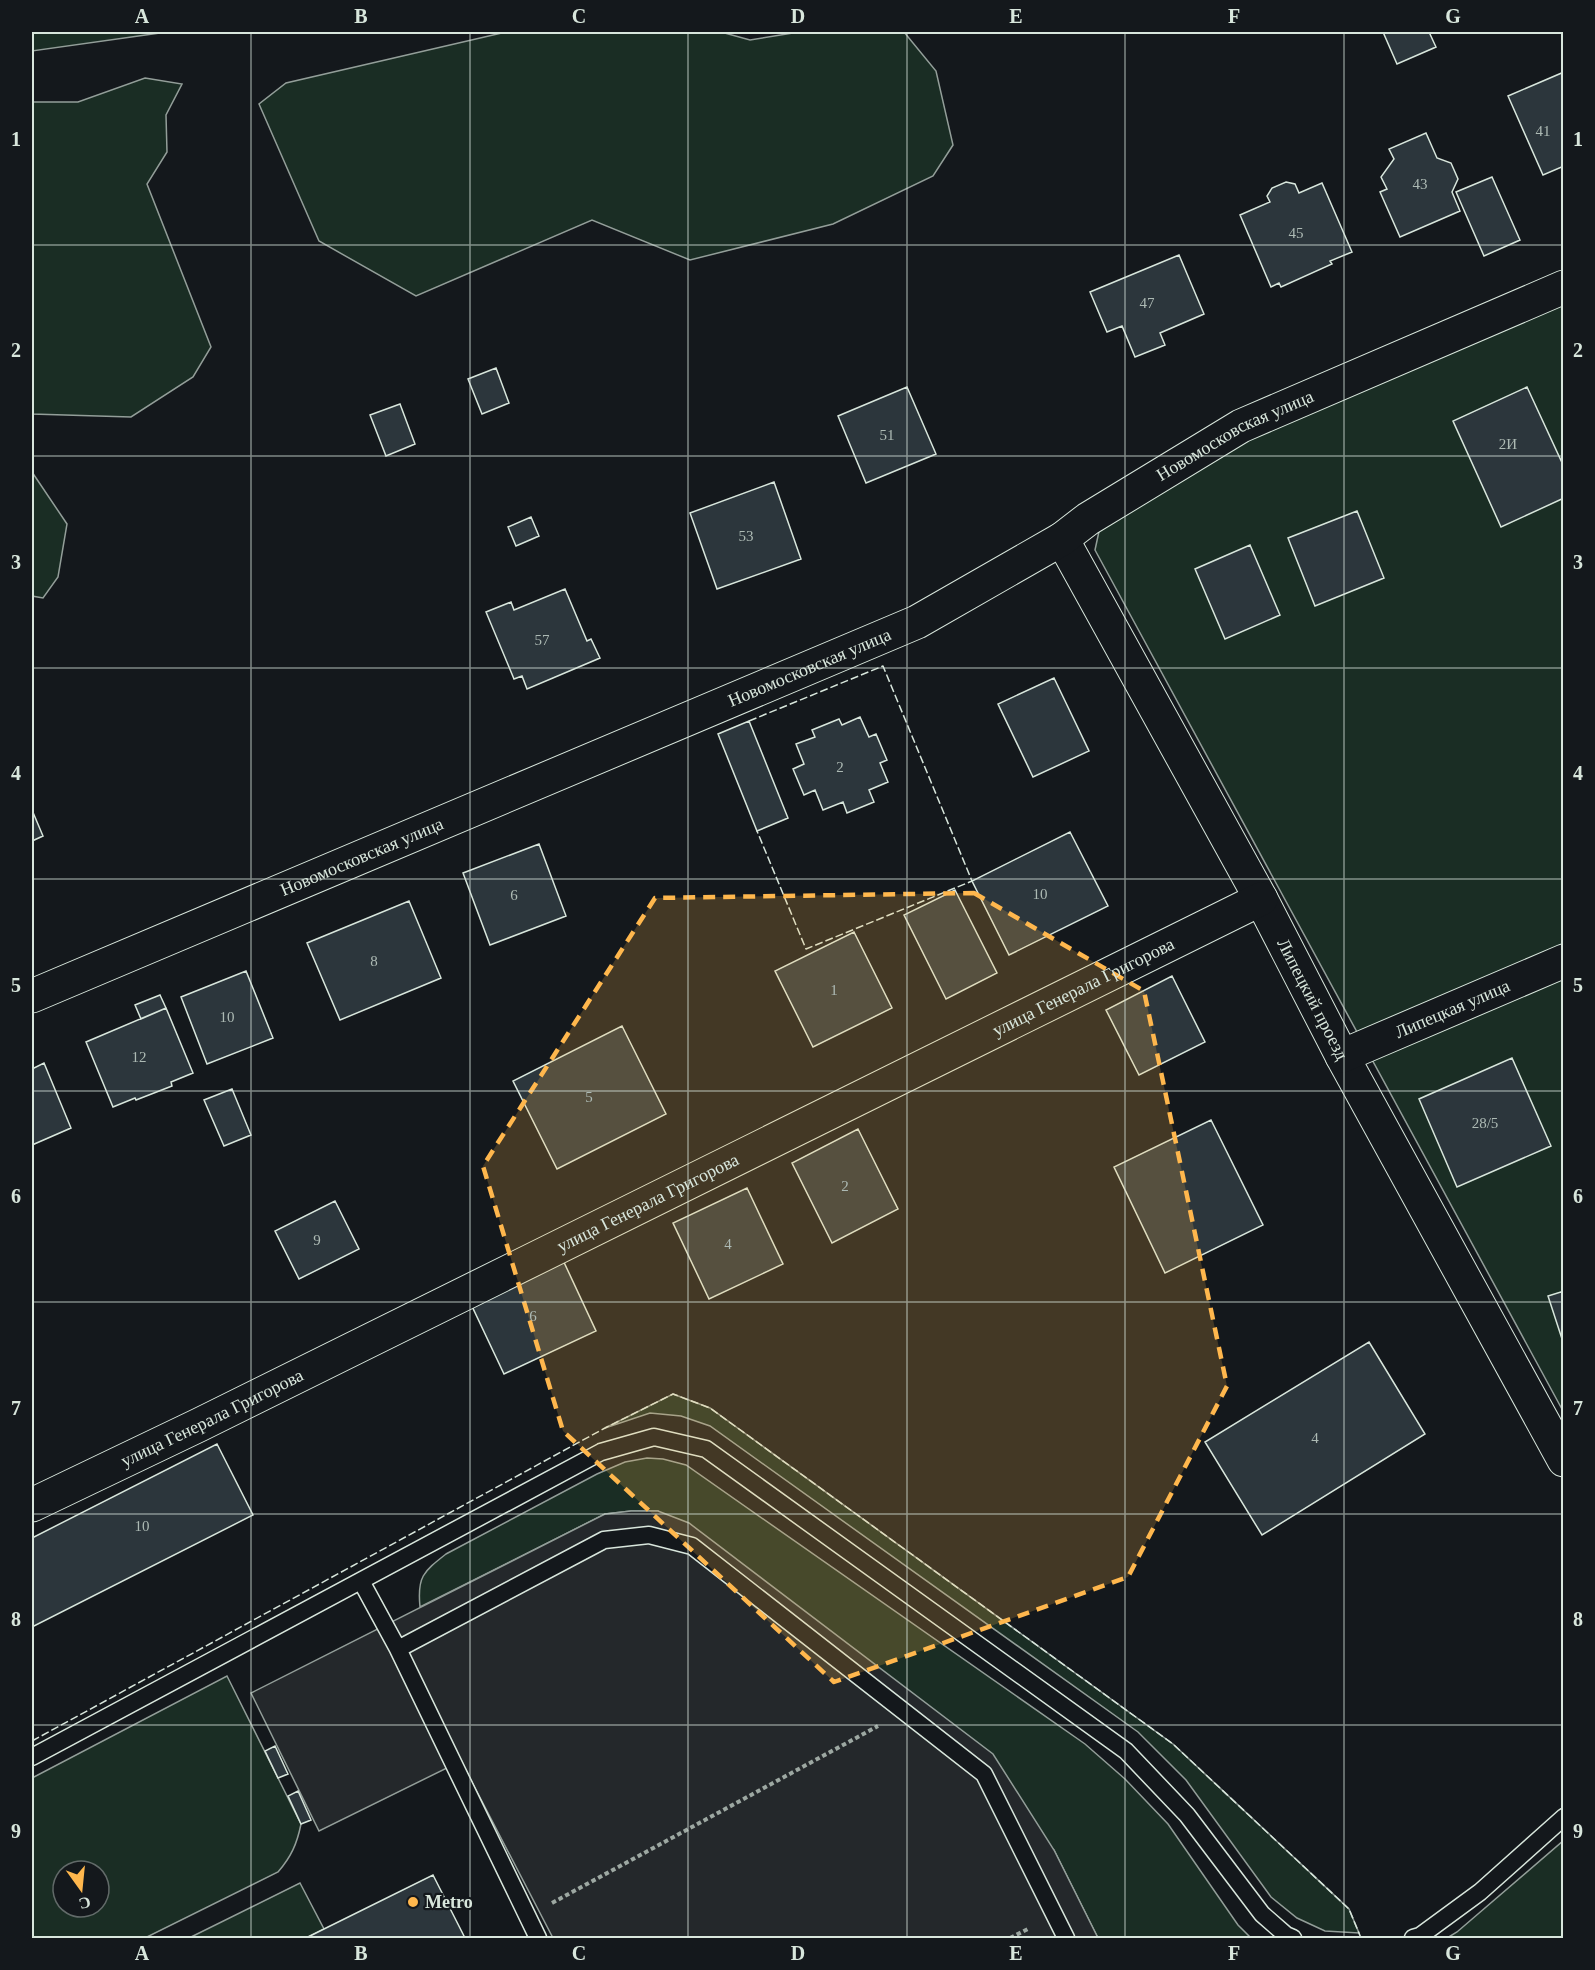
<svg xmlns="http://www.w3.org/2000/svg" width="1595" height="1970" font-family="Georgia,serif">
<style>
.green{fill:#1a2d24;stroke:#939e99;stroke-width:1.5;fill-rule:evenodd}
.parking{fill:#24282b;stroke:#939e99;stroke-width:1.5}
.building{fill:#2c363c;stroke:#d8e6dc;stroke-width:1.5}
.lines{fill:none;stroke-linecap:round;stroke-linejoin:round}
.lane-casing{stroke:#d8e6dc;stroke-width:19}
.street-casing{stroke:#d8e6dc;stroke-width:35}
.path{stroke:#9da8a2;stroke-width:4;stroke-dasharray:4.5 3;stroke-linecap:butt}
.lane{stroke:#14181c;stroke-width:16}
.street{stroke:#14181c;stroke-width:33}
.fence{stroke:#d8e6dc;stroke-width:1.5;stroke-dasharray:8 3;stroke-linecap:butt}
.marked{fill:#ffb74d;fill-opacity:0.2;stroke:#ffb74d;stroke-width:4.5;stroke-dasharray:12 8;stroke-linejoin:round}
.grid{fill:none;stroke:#d8e6dc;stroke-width:1.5;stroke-opacity:0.55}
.poi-dot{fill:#ffb74d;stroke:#14181c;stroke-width:2}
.labels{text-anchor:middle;stroke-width:4.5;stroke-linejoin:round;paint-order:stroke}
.number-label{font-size:15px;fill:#adbab4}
.street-label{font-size:18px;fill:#d8e6dc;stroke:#14181c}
.poi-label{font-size:18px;font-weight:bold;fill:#d8e6dc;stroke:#14181c;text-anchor:start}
.neatline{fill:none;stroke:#d8e6dc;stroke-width:2}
.grid-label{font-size:20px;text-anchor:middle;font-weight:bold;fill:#d8e6dc}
</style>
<rect width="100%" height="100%" fill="#14181c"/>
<!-- green -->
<path class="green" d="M32 32H167L32 51Z
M506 32H721L750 40 799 32H904L936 71 953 145 933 176 833 224 690 260 592 220 416 296 319 241 259 104 286 83Z
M145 78 182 84 166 115 167 152 147 184 211 347 193 377 131 417 32 414V102H78Z
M1563 299V1411L1095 550 1101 522 1130 491Z
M32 472 67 524 58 577 43 598 32 596Z
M673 1394 710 1408 1173 1744 1349 1909 1359 1933 1325 1931 1297 1918 1271 1897 1186 1780 1138 1732 710 1426 681 1416 650 1413 605 1428Z
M647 1458 663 1459 686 1465 1085 1744 1125 1779 1168 1824 1238 1925 1251 1938H1098L1054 1850 658 1511H631L605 1514 420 1607C417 1577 423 1572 446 1554L597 1474 625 1462Z
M227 1676 301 1824C297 1844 291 1857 278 1872L145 1938H32V1778ZM63 1871H99V1907H63Z
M1563 1841V1938H1447L1457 1932Z
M300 1883 324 1929 306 1938H189Z"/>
<!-- parking -->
<path class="parking" d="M631 1511H658L689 1523 993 1754 1054 1850 1098 1938H553L461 1761 319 1831 251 1693 605 1514Z"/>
<!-- building -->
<path class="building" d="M1383 32H1429L1436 47 1397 64Z
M1564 72V166L1543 175 1508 96Z
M1426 133 1437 158 1451 163 1458 179 1452 192 1460 211 1400 237 1380 192 1387 189 1381 177 1394 159 1389 149Z
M1492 177 1520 240 1484 256 1456 192Z
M1286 182 1295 184 1299 193 1322 183 1352 252 1330 261 1332 264 1281 287 1279 283 1271 287 1240 215 1270 202 1267 196 1272 188Z
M1179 255 1204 314 1160 333 1165 345 1135 357 1122 326 1107 332 1090 292Z
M496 368 509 403 482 414 468 379Z
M907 387 936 454 866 483 838 416Z
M1527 387 1564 467V498L1501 527 1453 421Z
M400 404 415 444 386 456 370 415Z
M774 482 801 559 717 589 690 513Z
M1357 511 1384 578 1315 606 1288 538Z
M531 517 539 536 516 546 508 527Z
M1250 545 1280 615 1225 639 1195 569Z
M565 589 587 641 591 639 600 658 527 689 522 676 514 679 486 612 511 602 514 610Z
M1054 678 1089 751 1033 777 998 704Z
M860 717 869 737 876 734 887 760 880 763 888 782 869 790 874 802 847 813 843 802 823 810 815 790 804 795 793 769 804 764 796 744 815 737 812 730 839 719 842 725Z
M749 721 788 818 757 831 718 734Z
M32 810 43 836 32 841Z
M1070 832 1108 906 1009 955 972 881Z
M539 844 566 916 490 945 463 873Z
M955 890 997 973 946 999 904 915Z
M409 901 441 978 340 1020 307 943Z
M854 932 892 1008 813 1047 775 971Z
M246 971 273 1038 207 1064 181 997Z
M1172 976 1205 1042 1139 1075 1106 1010Z
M160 995 166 1008 141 1019 135 1005Z
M166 1008 193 1073 171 1082 172 1086 136 1100 135 1098 113 1107 86 1042Z
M622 1026 666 1114 557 1169 513 1081Z
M1512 1058 1551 1146 1457 1187 1419 1099Z
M44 1063 71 1128 32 1145V1069Z
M232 1089 251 1135 224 1146 204 1100Z
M1211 1120 1263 1225 1165 1273 1114 1167Z
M858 1129 898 1209 832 1243 792 1163Z
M747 1188 783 1264 709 1299 673 1223Z
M335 1201 359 1249 299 1279 275 1231Z
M562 1258 596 1331 504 1374 470 1302Z
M1564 1291V1345L1548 1296Z
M1369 1342 1425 1434 1262 1535 1205 1442Z
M217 1444 253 1515 32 1627V1538Z
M275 1746 288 1774 278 1778 265 1751Z
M298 1791 311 1820 301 1824 288 1796Z
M433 1875 465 1938H306L324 1929Z"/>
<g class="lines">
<!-- lane casing -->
<g class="lane-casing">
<path id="lane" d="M361 1581 398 1649 538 1938
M398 1649 604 1540 649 1535 692 1546 984 1774 1066 1938
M32 1757 601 1452 654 1437 706 1449 1126 1751 1187 1815 1262 1914 1286 1935 1293 1938
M1413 1938 1420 1936 1480 1892 1564 1817"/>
</g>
<!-- street casing -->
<g class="street-casing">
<g id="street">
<path id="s1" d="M1062 539 1261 899 1342 1056 1564 1460"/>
<path id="s2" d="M32 996 917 622 1062 539 1088 519 1241 426 1564 287"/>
<path id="s3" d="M1342 1056 1564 961"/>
<path id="s4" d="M32 1505 199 1425 1261 899"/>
</g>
</g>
<!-- path -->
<path class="path" d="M552 1903 878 1726
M1010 1938 1030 1928"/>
<!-- lane -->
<use href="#lane" class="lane"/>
<!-- street -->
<use href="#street" class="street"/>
<!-- fence -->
<path class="fence" d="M749 721 883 666 972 881 806 949 757 831
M32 1741 605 1428 673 1394 710 1408 1173 1744 1349 1909 1361 1938"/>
</g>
<!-- marked area -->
<path class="marked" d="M974 893 1144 991 1227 1386 1128 1577 834 1682 563 1431 483 1166 655 898Z"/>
<!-- grid -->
<path class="grid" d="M251 32V1938M470 32V1938M688 32V1938M907 32V1938M1125 32V1938M1344 32V1938M32 245H1564M32 456H1564M32 668H1564M32 879H1564M32 1091H1564M32 1302H1564M32 1514H1564M32 1725H1564"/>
<!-- markers -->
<circle class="poi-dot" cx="413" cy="1902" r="6"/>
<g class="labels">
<!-- number labels -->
<g class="number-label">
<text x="1543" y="136">41</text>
<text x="1420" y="189">43</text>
<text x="1296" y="238">45</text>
<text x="1147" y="308">47</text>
<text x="887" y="440">51</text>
<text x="1508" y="449">2И</text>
<text x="746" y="541">53</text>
<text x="542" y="645">57</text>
<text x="840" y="772">2</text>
<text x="1040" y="899">10</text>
<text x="514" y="900">6</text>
<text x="374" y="966">8</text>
<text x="834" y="995">1</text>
<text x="227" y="1022">10</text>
<text x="139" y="1062">12</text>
<text x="589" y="1102">5</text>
<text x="1485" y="1128">28/5</text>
<text x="845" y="1191">2</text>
<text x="317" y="1245">9</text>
<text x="728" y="1249">4</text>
<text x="533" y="1321">6</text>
<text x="1315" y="1443">4</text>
<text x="142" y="1531">10</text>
</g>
<!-- street labels -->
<g class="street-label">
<text dy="6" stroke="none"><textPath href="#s2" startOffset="1330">Новомосковская улица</textPath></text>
<text dy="6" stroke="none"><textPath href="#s2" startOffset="844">Новомосковская улица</textPath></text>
<text dy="6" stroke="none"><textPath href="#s2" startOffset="358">Новомосковская улица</textPath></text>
<text dy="6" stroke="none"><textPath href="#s4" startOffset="1172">улица Генерала Григорова</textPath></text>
<text dy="6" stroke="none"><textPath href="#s1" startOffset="524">Липецкий проезд</textPath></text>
<text dy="6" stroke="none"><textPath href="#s3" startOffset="120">Липецкая улица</textPath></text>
<text dy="6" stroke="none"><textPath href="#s4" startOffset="686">улица Генерала Григорова</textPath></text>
<text dy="6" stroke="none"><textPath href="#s4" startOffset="200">улица Генерала Григорова</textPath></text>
</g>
<!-- poi labels -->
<g class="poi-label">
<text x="425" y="1908">Metro</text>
</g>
</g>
<!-- border -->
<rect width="1595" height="1970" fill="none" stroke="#14181c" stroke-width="66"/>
<!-- north arrow -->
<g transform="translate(81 1889) rotate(165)"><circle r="28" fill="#14181c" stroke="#626a69" stroke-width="1.5"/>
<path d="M0-4.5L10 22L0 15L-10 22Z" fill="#ffb74d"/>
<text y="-9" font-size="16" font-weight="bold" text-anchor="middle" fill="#d8e6dc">С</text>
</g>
<rect x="33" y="33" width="1529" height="1904" class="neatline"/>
<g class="grid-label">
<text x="142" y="23">A</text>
<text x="361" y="23">B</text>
<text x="579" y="23">C</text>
<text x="798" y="23">D</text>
<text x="1016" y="23">E</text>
<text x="1234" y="23">F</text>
<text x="1453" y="23">G</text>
<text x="16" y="146">1</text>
<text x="1578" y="146">1</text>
<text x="16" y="357">2</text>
<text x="1578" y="357">2</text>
<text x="16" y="569">3</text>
<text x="1578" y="569">3</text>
<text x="16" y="780">4</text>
<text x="1578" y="780">4</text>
<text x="16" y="992">5</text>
<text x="1578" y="992">5</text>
<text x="16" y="1203">6</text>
<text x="1578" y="1203">6</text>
<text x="16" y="1415">7</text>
<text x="1578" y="1415">7</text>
<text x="16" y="1626">8</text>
<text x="1578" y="1626">8</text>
<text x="16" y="1838">9</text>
<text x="1578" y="1838">9</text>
<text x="142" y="1960">A</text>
<text x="361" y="1960">B</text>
<text x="579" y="1960">C</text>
<text x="798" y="1960">D</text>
<text x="1016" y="1960">E</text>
<text x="1234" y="1960">F</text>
<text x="1453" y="1960">G</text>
</g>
</svg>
